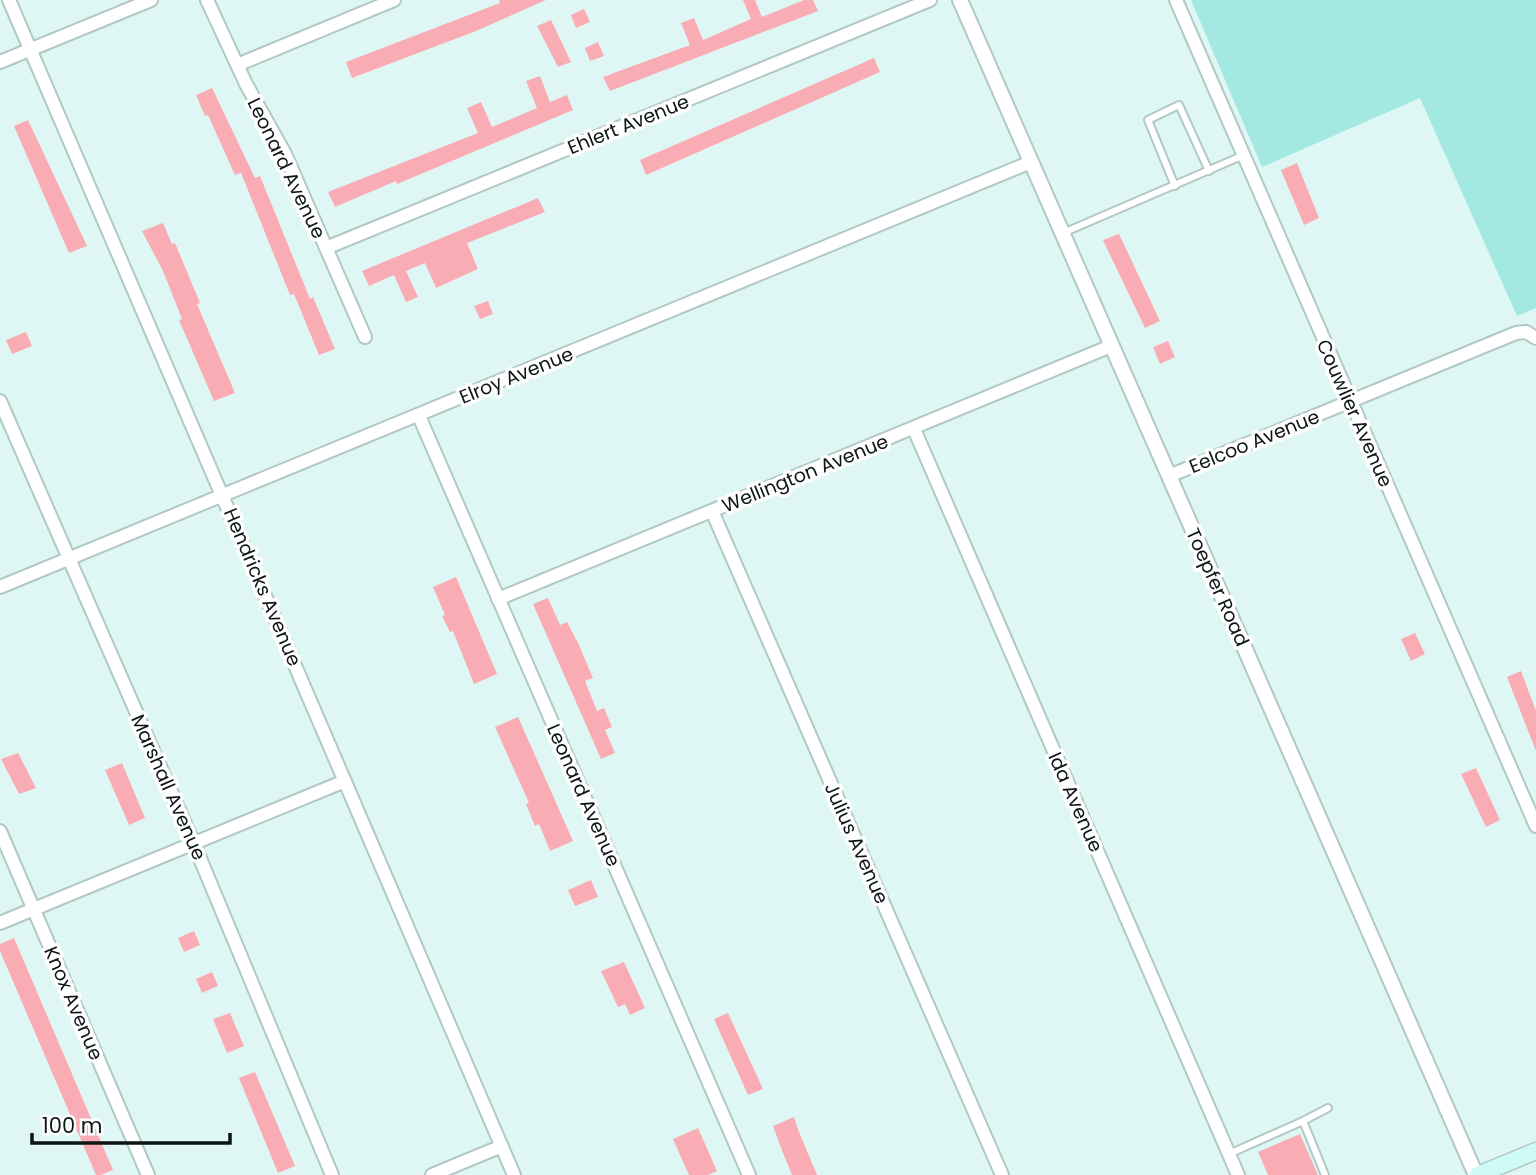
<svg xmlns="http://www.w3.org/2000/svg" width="1536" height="1175" font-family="Poppins,sans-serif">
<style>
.green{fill:#a4e9e1}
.building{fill:#faacb5}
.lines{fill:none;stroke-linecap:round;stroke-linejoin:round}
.service-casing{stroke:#b1c8c5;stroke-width:10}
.minor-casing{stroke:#b1c8c5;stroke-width:16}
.tertiary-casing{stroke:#b1c8c5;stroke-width:18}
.secondary-casing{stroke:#b1c8c5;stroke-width:19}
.service{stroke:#fff;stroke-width:6}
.minor{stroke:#fff;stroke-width:12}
.tertiary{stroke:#fff;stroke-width:14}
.secondary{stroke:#cffbf7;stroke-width:16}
.labels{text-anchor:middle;stroke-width:7;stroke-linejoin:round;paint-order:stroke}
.street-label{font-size:19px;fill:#0d1514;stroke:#fefefe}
</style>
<rect width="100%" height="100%" fill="#dff7f4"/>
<!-- green -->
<path class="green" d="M1191 0H1536V308L1517 316 1420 98 1262 167Z"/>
<!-- building -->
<path class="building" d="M499 0H546L476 31 352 78 346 62 500 3Z
M743 0H755L762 17 804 0H813L818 11 610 91 603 77 690 45 681 23 694 18 703 40 751 19Z
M584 9 590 22 576 28 571 15Z
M551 20 571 62 558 67 537 26Z
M598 42 604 56 590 61 585 48Z
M874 58 880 72 646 175 640 160Z
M540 76 550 102 567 95 573 110 397 184 396 181 335 207 328 192 478 133 467 108 481 102 492 127 537 108 526 81Z
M212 88 255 178 260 176 310 299 313 297 335 349 319 355 294 294 290 295 241 173 235 175 208 115 205 116 196 95Z
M28 120 87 246 69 253 14 126Z
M1297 163 1319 218 1304 225 1281 170Z
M538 198 545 212 467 243 478 269 436 288 425 263 406 271 418 297 406 302 394 275 369 286 362 271Z
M163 223 172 244 175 243 200 303 197 304 235 393 214 401 179 320 182 319 163 271 142 231Z
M1119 234 1160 321 1145 328 1103 240Z
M488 301 493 314 480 319 474 306Z
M26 332 32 346 12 354 6 340Z
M1168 341 1175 357 1160 364 1153 347Z
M456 577 497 674 474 684 453 631 450 632 442 616 445 615 433 587Z
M548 598 560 625 567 622 578 643 593 678 585 681 597 711 604 708 612 727 605 730 615 753 601 759 533 604Z
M1415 633 1425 654 1411 661 1401 639Z
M1521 671 1536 711V751L1507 677Z
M518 717 573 841 550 851 539 824 535 826 526 804 529 803 495 727Z
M18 753 36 788 19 794 1 759Z
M122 763 145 818 129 825 105 770Z
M1476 768 1500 820 1486 827 1461 774Z
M591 880 598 897 575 906 568 890Z
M194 931 200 945 184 952 178 938Z
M14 938 113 1170 101 1175H96L0 951V944Z
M624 962 645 1008 630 1015 625 1004 618 1007 601 971Z
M212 972 218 986 202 993 196 979Z
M230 1013 244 1046 227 1053 213 1019Z
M728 1013 763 1089 748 1095 714 1019Z
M255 1072 295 1166 278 1173 239 1078Z
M794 1117 799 1132 817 1175H792L783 1153 773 1126Z
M698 1128 717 1171 708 1175H689L673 1139Z
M1300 1134 1318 1175H1268L1258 1152Z"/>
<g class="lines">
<!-- service casing -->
<g class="service-casing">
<path id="service" d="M1175 186 1148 120 1179 105 1209 171
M1063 233 1244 155
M1303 1121 1328 1108
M1229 1154 1303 1121 1325 1175"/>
</g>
<!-- minor casing -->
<g class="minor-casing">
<path id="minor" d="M9 0 514 1175
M207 0 246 84 285 154 365 337
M1176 0 1536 826
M0 62 151 0
M237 65 394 0
M326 248 930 0
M0 401 194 844 332 1175
M419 416 749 1175
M914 429 1238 1175
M1169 476 1516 333 1526 332 1536 338
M712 511 1002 1175
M0 587 1031 162
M498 599 1111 346
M0 831 148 1175
M0 923 345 781
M432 1175 502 1146"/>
</g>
<!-- tertiary casing -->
<g class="tertiary-casing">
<path id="tertiary" d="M960 0 1476 1175"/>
</g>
<!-- secondary casing -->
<g class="secondary-casing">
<path id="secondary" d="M1478 1175 1536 1151"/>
</g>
<!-- service -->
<use href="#service" class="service"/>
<!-- minor -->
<use href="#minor" class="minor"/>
<!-- tertiary -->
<use href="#tertiary" class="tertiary"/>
<!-- secondary -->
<use href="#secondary" class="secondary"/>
</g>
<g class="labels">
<!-- street labels -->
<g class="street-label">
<text transform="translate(628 124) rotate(-22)" y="7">Ehlert Avenue</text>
<text transform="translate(287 168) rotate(64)" y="7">Leonard Avenue</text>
<text transform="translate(516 375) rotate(-22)" y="7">Elroy Avenue</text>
<text transform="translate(1355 413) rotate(66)" y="7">Couwlier Avenue</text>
<text transform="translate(1254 441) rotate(-22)" y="7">Eelcoo Avenue</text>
<text transform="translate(805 473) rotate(-22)" y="7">Wellington Avenue</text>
<text transform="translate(263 587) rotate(67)" y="7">Hendricks Avenue</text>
<text transform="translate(1218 587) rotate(66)" y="7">Toepfer Road</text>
<text transform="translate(169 787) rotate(66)" y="7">Marshall Avenue</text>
<text transform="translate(584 795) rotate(66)" y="7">Leonard Avenue</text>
<text transform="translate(1076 802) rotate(66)" y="7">Ida Avenue</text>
<text transform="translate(857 843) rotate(66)" y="7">Julius Avenue</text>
<text transform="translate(74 1003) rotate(67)" y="7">Knox Avenue</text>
</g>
</g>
<!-- scale -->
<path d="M32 1133v10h198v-10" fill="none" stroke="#0d1514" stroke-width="3.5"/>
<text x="42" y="1133" font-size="21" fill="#0d1514" stroke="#fefefe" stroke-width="5" paint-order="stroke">100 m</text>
</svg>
